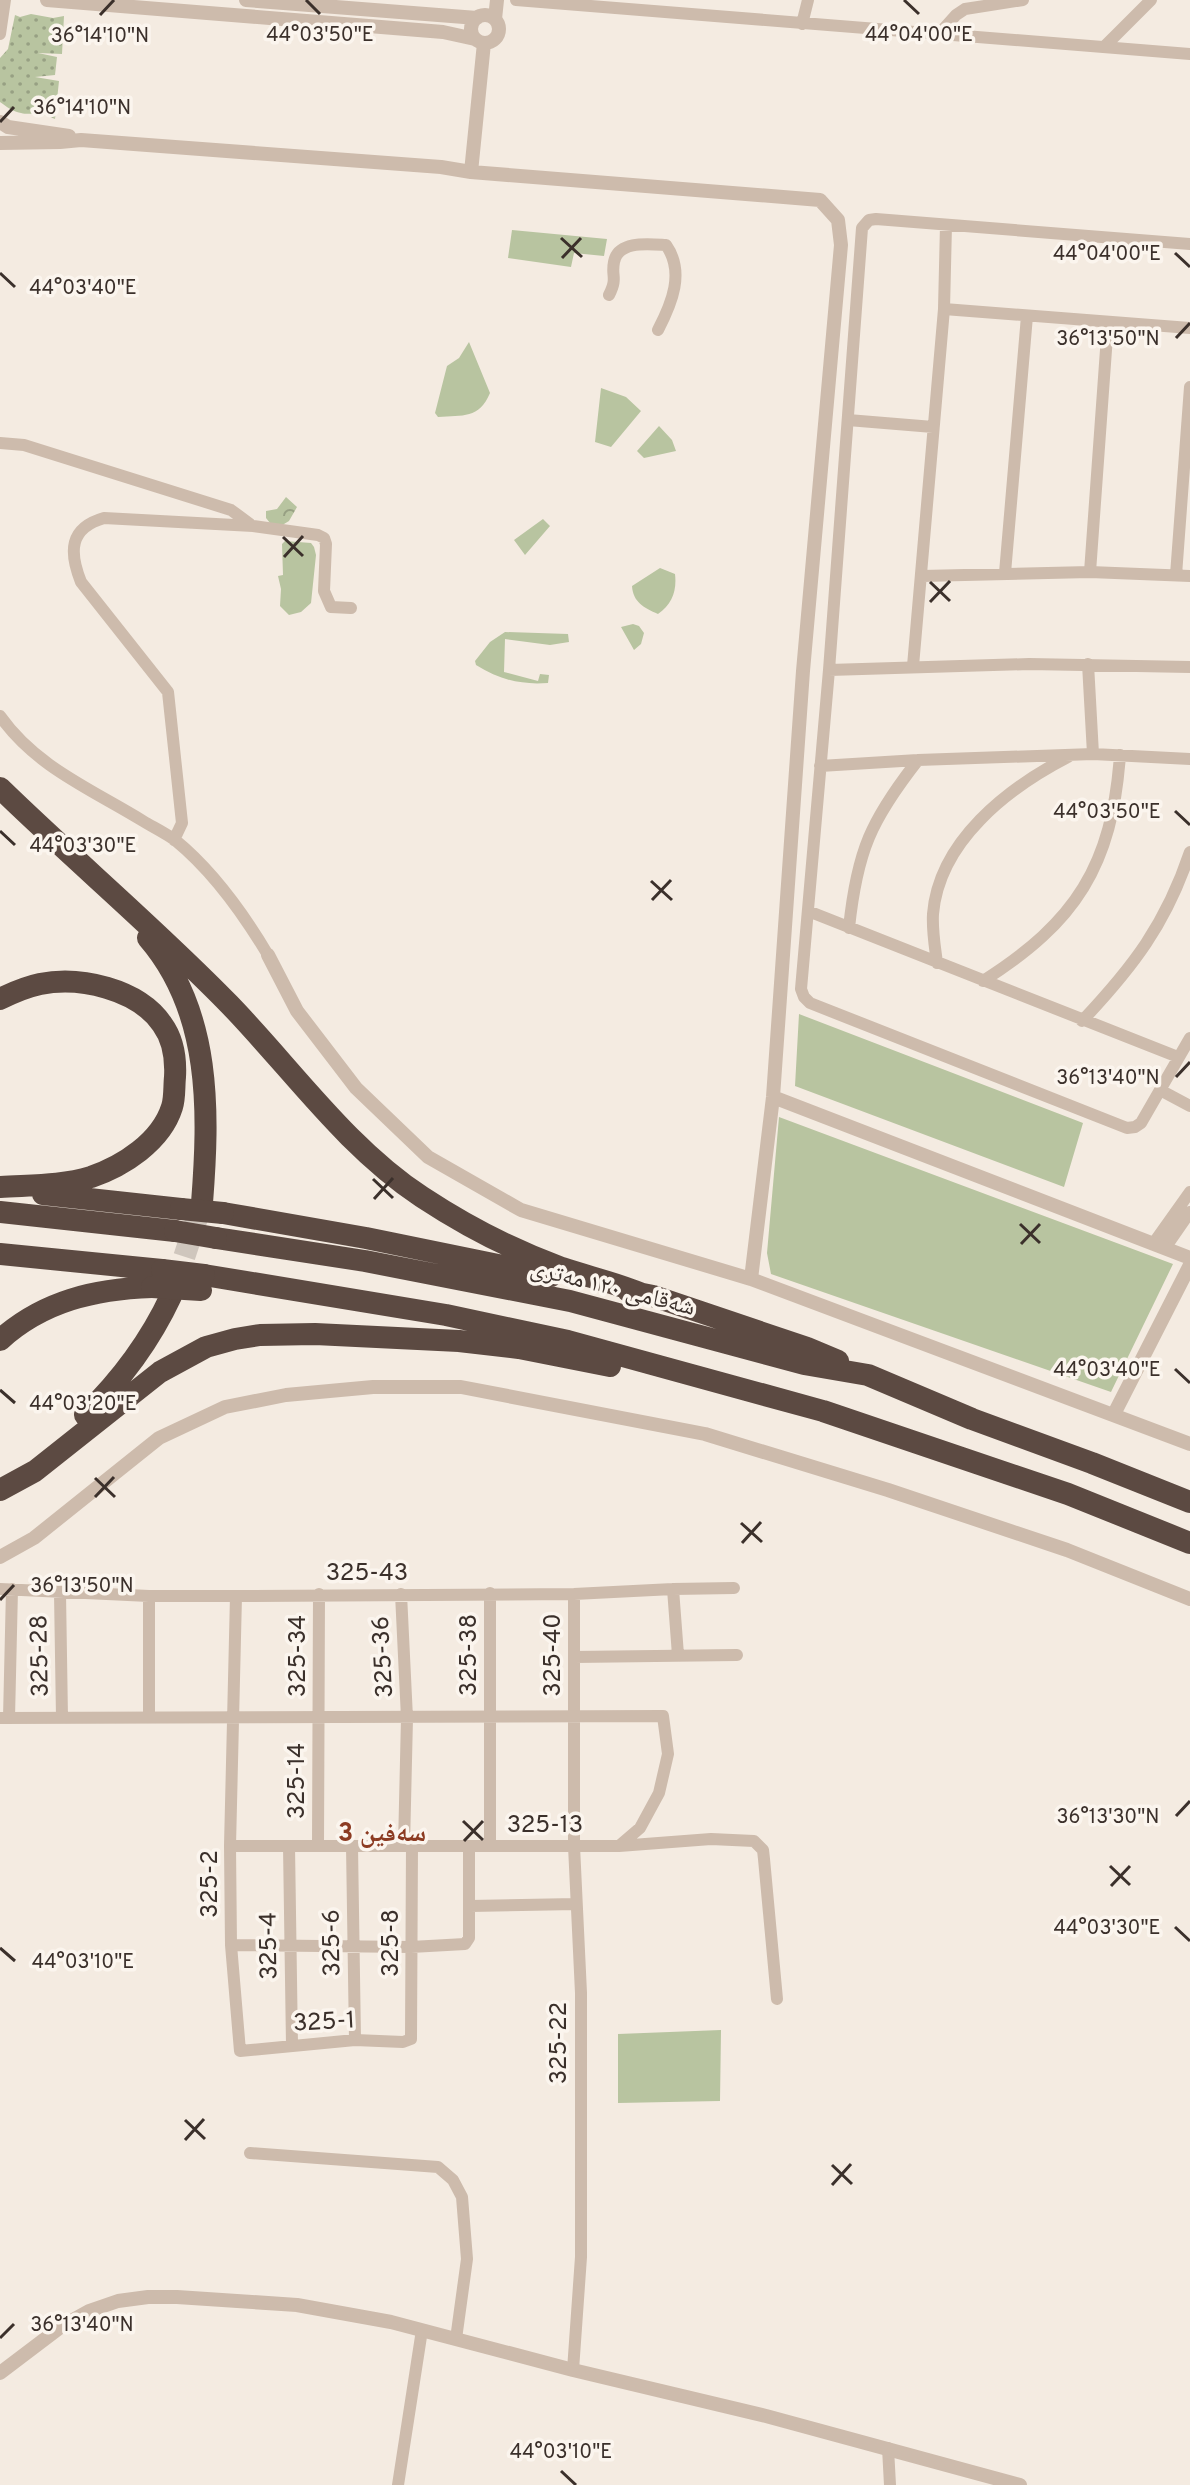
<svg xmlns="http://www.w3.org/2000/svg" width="1190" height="2485" font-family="Overpass,'Noto Naskh Arabic',sans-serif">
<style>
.grass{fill:url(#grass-dots)}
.forest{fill:url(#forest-crowns)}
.green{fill:#b8c4a0}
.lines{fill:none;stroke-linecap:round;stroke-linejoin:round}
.motorway-tunnel{stroke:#cfc6bd;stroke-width:22;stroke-dasharray:22 11;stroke-linecap:butt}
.minor{stroke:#cdbbac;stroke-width:12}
.tertiary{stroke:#cdbbac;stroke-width:14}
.motorway{stroke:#5c4a42;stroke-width:22}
.motorway-bridge{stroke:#5c4a42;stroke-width:22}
.ticks{fill:none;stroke:#3b302b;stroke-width:3}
.labels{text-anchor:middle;stroke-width:7;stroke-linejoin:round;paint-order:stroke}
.street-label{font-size:24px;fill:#3b302b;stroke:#fbf5ee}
.neighbourhood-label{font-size:26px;font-weight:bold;fill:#8c3b22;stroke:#fbf5ee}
.ticks-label{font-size:20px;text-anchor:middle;fill:#3b302b;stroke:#fbf5ee;stroke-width:7;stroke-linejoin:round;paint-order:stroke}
</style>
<defs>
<pattern id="grass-dots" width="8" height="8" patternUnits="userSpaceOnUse" patternTransform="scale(2)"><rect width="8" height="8" fill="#b8c4a0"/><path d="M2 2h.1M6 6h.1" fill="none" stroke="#97a083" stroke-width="1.8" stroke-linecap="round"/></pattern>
<pattern id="forest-crowns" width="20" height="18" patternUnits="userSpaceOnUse" patternTransform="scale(2)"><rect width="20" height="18" fill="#b8c4a0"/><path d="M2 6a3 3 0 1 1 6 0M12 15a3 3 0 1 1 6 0" fill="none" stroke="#97a083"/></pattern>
</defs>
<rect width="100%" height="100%" fill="#f4ebe1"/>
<!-- grass -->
<path class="grass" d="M31 14 53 18 64 16 62 54 38 53 57 57 55 75 35 77 59 81 55 119 45 115 39 116C31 112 29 115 21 113 12 111 7 107 0 102V58L8 49 15 15 20 17Z"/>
<!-- forest -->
<path class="forest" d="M286 497 297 507 289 521 279 527 270 523 266 518V511L277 509Z"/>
<!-- green -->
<path class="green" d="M512 230 607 239 604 256 574 253 571 267 508 258Z
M469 342 490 393C479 419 463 415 438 417L435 413 447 366 459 358Z
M601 388 626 397 641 411 611 447 595 442Z
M659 426 672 440 676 451 644 458 637 451Z
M543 519 550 526 525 555 514 540Z
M285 541 311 543 314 547 316 555 311 603 301 612 289 615 280 606 281 589 278 576 283 575 282 544Z
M660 568 675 574C677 591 672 604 658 614 644 608 633 602 632 586Z
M633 624 639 626 644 633 641 644 634 650 621 627Z
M505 632 568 634 569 642 550 645 505 639 504 672 538 681 540 674 549 675 548 683C521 685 500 680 476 665L475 661 490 642Z
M799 1014 1083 1123 1064 1187 795 1086Z
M779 1117 1173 1264 1111 1392 771 1274 767 1253Z
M721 2030 720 2101 618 2103V2034Z"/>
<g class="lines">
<!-- motorway-tunnel -->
<path class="motorway-tunnel" d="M174 1288 197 1218"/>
<!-- minor -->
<path class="minor" d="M516 0 1190 54
M802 24 808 0
M0 34 5 0
M939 34 956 15 965 9 1023 0
M1104 47 1151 0
M1190 244 876 219 869 220 862 228 829 670 801 989 804 997 810 1003 1127 1128 1135 1127 1141 1123 1190 1038
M609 295C618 277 611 277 614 262 618 240 649 244 666 245 685 272 672 303 658 330
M944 309 1190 328
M848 420 933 427
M0 443 24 445 231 510 250 524
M1090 572 1108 322
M1005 573 1027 316
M1176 575 1190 387
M922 576 1090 572 1190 576
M1088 664 1093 754
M913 666 944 309 946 225
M829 670 1029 664 1190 667
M0 716C36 767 91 789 143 821 153 827 165 833 175 840 213 871 243 913 268 955
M820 766 918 760 1093 754 1190 759
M174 840 182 823 168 692 81 582C69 552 69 528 104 518L253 526 318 535 324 538 326 544 324 591 331 607 351 608
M808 911 1178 1057
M849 928C857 851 871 820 918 760
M937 963C935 947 932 931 933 914 939 841 1008 788 1068 757
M983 981C1076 922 1112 866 1120 755
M1082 1021C1133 967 1166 924 1190 852
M1160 1090 1190 1106
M1153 1244 1190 1192
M1165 1248 1190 1212
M0 1589 149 1596H236L574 1594 673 1589 734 1588
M673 1589 678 1655
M60 1593 62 1718
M401 1594 407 1718 404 1846
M149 1596V1718
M236 1596 230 1846 231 1945 240 2051 355 2040 403 2042 411 2039 412 1846
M574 1657 737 1655
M0 1718 663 1716 668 1754 659 1793 640 1828 619 1846
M9 1718 12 1589
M230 1846H619L711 1839 754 1841 763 1850 764 1859 777 1999
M289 1846 292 2045
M318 1846 319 1594
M352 1846 355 2040
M490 1846V1593
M470 1906 576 1904
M231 1945 411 1947 465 1944 469 1938V1846
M250 2153 438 2167 453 2180 462 2197 467 2259 456 2339
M573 2370 581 2257V1993L574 1846V1594
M888 2448 890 2485
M398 2485 422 2330"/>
<!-- tertiary -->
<path class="tertiary" d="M47 0 443 32 475 39
M246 0 477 18
M471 29a14 14 0 1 1 28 0a14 14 0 1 1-28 0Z
M495 19 497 0
M0 122 8 127 69 136
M0 143 60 142 81 140 441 167 471 172 820 200 838 220 841 245 803 671 773 1097 751 1279
M471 172 484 43
M268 955 297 1011 356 1088 428 1157 521 1210 751 1279 1190 1444
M773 1097 1190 1258
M1114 1414 1190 1265
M0 1557 34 1538 159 1438 225 1407 286 1395 373 1387H461L705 1434 888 1490 1067 1550 1190 1599
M0 2373 62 2326 89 2311 118 2301 148 2297H177L297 2305 391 2322 573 2370 766 2416 1020 2485"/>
<!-- motorway -->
<path class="motorway" d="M0 788C75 861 156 929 229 1004 292 1069 346 1147 422 1197 466 1226 512 1250 562 1268 589 1277 616 1283 642 1294
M148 938C212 1012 209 1113 202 1203
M0 999C12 993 26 987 40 984 80 976 138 989 162 1024 173 1039 176 1059 175 1077 174 1086 175 1098 172 1107 161 1142 123 1166 91 1177 62 1186 30 1185 0 1187
M43 1194 181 1209
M0 1212 175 1231
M223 1213 366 1238 551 1276
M216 1238 365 1261 570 1301 804 1364 868 1375 972 1419 1092 1463 1190 1502
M0 1254 162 1270
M204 1275 446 1315 568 1341 823 1411 1068 1494 1190 1543
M628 1291 653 1296 807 1348 838 1361
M0 1340C43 1301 95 1289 152 1287
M85 1415C121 1380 150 1341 171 1296
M0 1490 35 1471 160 1372 206 1347 235 1339 260 1335 315 1334 459 1341 519 1348 610 1366"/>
<!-- motorway-bridge -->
<path class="motorway-bridge" d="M181 1209 223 1213
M175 1231 216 1238
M162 1270 204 1275
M152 1287 201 1290"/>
</g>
<!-- ticks -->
<path class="ticks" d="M306 0 320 14M904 0 919 14M100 15 114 0M0 122 14 107M561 238 582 257M1175 253 1190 267M562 258 581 238M0 273 15 287M1176 338 1190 323M283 537 303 556M284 557 303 536M930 582 950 601M930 602 950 581M1175 811 1190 825M0 831 15 845M651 881 672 900M652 900 671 880M1176 1077 1190 1062M373 1179 393 1198M374 1199 393 1178M1020 1224 1040 1243M1021 1244 1040 1224M1175 1369 1190 1383M0 1390 15 1403M95 1478 115 1497M95 1497 114 1477M741 1523 762 1542M742 1543 761 1522M0 1600 14 1585M1176 1816 1190 1801M463 1821 483 1840M464 1841 483 1821M1110 1866 1130 1885M1111 1886 1130 1866M1175 1927 1190 1941M0 1948 15 1961M185 2120 205 2139M185 2140 204 2119M832 2165 852 2184M832 2185 851 2164M0 2338 14 2324M561 2471 576 2485"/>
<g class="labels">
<!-- street labels -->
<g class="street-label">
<text transform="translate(613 1287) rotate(14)" y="8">شەقامی ١٢٠ مەتری</text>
<text x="367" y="1580">325-43</text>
<text transform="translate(468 1655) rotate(-90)" y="8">325-38</text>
<text transform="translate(552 1655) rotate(-90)" y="8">325-40</text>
<text transform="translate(39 1656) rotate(-91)" y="8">325-28</text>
<text transform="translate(297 1656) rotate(-90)" y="8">325-34</text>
<text transform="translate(382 1657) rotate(-93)" y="8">325-36</text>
<text transform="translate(296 1781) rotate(-90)" y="8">325-14</text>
<text x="545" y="1832">325-13</text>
<text transform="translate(209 1884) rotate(-90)" y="8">325-2</text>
<text transform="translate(331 1943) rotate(-91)" y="8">325-6</text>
<text transform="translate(390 1943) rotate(-90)" y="8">325-8</text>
<text transform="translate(268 1946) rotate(-91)" y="8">325-4</text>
<text transform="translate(324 2021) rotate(-3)" y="8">325-1</text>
<text transform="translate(558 2043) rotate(-90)" y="8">325-22</text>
</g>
<!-- neighbourhood labels -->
<g class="neighbourhood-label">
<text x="382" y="1841">سەفین 3</text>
</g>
</g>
<g class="ticks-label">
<text x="320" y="41">44°03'50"E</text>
<text x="919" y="41">44°04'00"E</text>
<text x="100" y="42">36°14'10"N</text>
<text x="82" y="114">36°14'10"N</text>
<text x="1107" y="260">44°04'00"E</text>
<text x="83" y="294">44°03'40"E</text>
<text x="1108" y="345">36°13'50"N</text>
<text x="1107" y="818">44°03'50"E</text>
<text x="83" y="852">44°03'30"E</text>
<text x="1108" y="1084">36°13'40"N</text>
<text x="1107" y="1376">44°03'40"E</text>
<text x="83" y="1410">44°03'20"E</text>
<text x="82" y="1592">36°13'50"N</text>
<text x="1108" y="1823">36°13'30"N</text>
<text x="1107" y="1934">44°03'30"E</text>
<text x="83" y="1968">44°03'10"E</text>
<text x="82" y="2331">36°13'40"N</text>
<text x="561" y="2458">44°03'10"E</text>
</g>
</svg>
